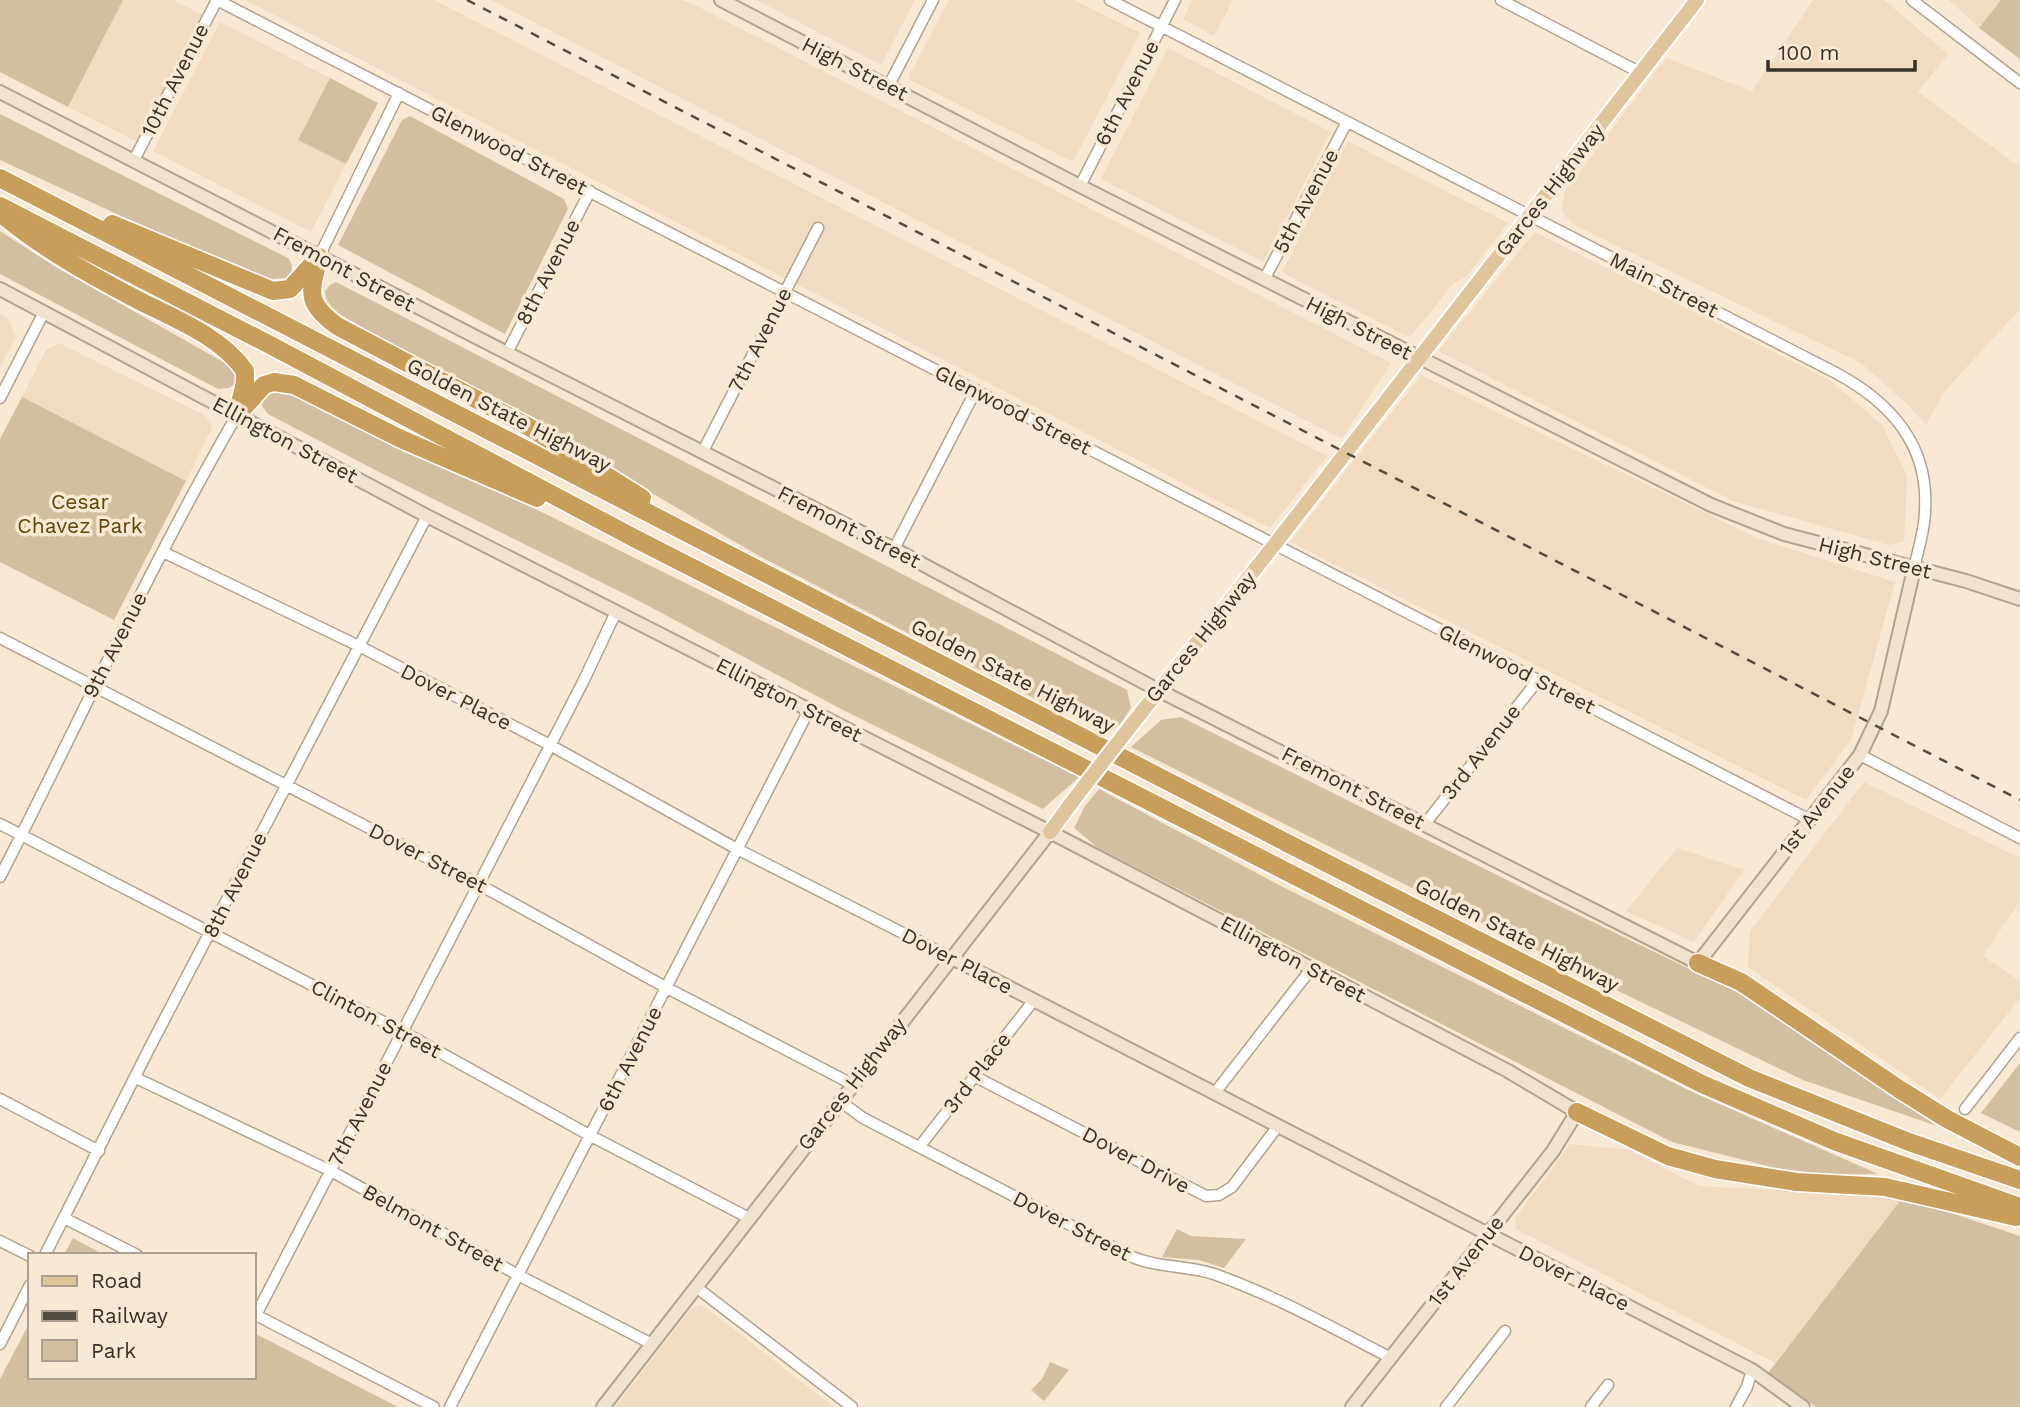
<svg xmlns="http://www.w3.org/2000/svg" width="2020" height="1407" font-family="'Work Sans',sans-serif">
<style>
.built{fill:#efdcc2}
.green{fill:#d2bea1}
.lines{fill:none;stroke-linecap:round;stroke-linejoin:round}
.street-casing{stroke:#b0a38f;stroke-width:13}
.secondary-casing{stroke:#b0a38f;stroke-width:16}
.primary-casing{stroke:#fff;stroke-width:18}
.highway-casing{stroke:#fff;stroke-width:21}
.street{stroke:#fff;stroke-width:10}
.secondary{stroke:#efe2ce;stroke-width:12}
.primary{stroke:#dfc59c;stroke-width:14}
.highway{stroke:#c99e5a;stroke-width:18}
.rail{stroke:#534c42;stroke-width:2.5;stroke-dasharray:9 9;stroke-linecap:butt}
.primary-bridge-casing{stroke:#fff;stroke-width:18;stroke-linecap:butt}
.primary-bridge{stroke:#dfc59c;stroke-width:14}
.labels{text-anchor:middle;stroke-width:7;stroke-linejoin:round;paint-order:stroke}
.street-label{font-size:21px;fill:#363129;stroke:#f8e9d4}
.park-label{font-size:21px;fill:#634408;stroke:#f8e9d4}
</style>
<rect width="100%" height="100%" fill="#f8e9d4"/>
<!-- built -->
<path class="built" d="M123 0H173L203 15 138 142 68 107Z
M245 0H434L1327 456 1270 528Z
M491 0H681L691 3 1391 363 1342 439Z
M756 0H915L881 65Z
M949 0H1074L1140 33 1074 160H1069L910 80 909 76Z
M1193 0H1233L1214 36 1183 19Z
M1813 0H1884L1948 54 1918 92 2020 167V309L1944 392 1926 425 1908 405 1861 363 1574 225 1561 211 1565 191 1666 58 1752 91Z
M1949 0H2001L1979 28Z
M220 22 330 78 298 140 346 164 311 232 153 151Z
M1168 48 1331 132 1263 262 1101 179Z
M1348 141 1508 223 1467 276 1453 284 1412 335 1406 336 1285 274 1283 270Z
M1535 232 1830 380 1882 425 1907 476 1904 541 1889 545 1733 501 1438 351Z
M0 314 8 319 16 337 0 367Z
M59 343 206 416 212 428 186 481 22 397 46 350Z
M1421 375 1757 538 1895 582 1851 740 1806 800 1290 542Z
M1864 782 2020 858V901L1983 956 2020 981V998L1940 1099 1748 967 1750 931Z
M1677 848 1744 870 1694 942 1626 911Z
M1570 1144 1629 1150 1699 1186 1903 1197 1775 1363 1516 1229 1515 1218Z
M700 1305 709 1310 834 1407H615L691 1309Z"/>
<!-- green -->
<path class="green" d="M0 0H123L68 107 0 72Z
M2001 0H2020V59L1979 28Z
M330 78 378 103 346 164 298 140Z
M0 114 288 258C294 266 293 270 287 278L271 279 173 240 0 160Z
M410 116 564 199 568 209 505 334 338 245 402 120Z
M0 231 54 266 232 367 236 374V383L229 388 218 389 0 274Z
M336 282 1127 690 1131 708 1120 724 1109 733 1045 704 759 556 616 472 557 433 353 322C340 314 326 307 325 291L330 285Z
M270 393H286L323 407 499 491 1079 777 1043 809 841 709 641 602 377 471 268 414 262 406 263 399Z
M22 397 186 481 114 620 0 562V439Z
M1181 717 1527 890 1741 994 1937 1126 1803 1080 1612 988 1131 747 1161 720Z
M1099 789 1281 886 1690 1091 1878 1174 1831 1175 1776 1168 1672 1142 1098 848 1074 828 1085 806Z
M2020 1063V1132L1981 1113Z
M1903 1197 2020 1236V1407H1816L1768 1373Z
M1177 1229 1191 1236 1246 1239 1224 1268 1199 1260 1162 1257Z
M73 1238 104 1255H64Z
M30 1322V1377H254V1333L398 1407H0V1379Z
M1050 1362 1069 1370 1044 1401 1031 1390 1042 1379Z"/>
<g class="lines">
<!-- street casing -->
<g class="street-casing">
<path id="street" d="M217 0 1810 820
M1110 0 1836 373C1890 402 1929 444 1925 510 1925 530 1918 549 1914 569
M1501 0 1641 73
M1912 0 2020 83
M888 87 933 0
M134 160 217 0
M1080 186 1175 0
M319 257 399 93
M1264 280 1347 122
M507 353 590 191
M0 398 44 312
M703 451 818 228
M894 549 976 390
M163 552 359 646 550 745 737 849 952 958
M0 638 478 884 667 988 852 1084
M1860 755 2020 838
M0 824 403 1032 591 1136 749 1218
M1425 824 1538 680
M0 877C79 723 150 565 237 415
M974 1076 1206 1196 1219 1195 1232 1187 1278 1126
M136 1078 331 1171 518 1275 652 1344
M1214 1094 1311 969
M0 1099 99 1151
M840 1101 863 1118 1130 1256C1157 1268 1186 1265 1214 1274 1276 1296 1333 1328 1391 1358
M1965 1109 2020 1038
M920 1146 1034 1000
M64 1218 137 1255
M0 1241 30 1256
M45 1255 151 1045 427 516
M696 1287 852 1407
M254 1314 434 1407
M256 1315 583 682 616 612
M0 1344 30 1285
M450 1407 809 710
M1446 1407 1505 1331
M1591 1407 1608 1385
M1736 1407 1747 1387 1752 1370"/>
</g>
<!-- secondary casing -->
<g class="secondary-casing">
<path id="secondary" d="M721 0 1080 186 1711 505 1784 534 1966 581 2020 599
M0 92 507 353 894 549 1158 690 1698 963 1860 755 1881 711 1914 569
M0 289 427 516 1050 832 1508 1071 1577 1112 1553 1151 1352 1407
M952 958 1752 1370 1803 1407
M603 1407 1050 832"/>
</g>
<!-- primary casing -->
<g class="primary-casing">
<path id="primary" d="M1133 723 1275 544 1697 0
M1050 832 1075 798"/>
</g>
<!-- highway casing -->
<g class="highway-casing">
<path id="highway" d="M0 178 1289 844 1749 1078 1909 1142 2020 1180
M0 206 272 346 634 538 1702 1084 1834 1141 2020 1207
M5 217C44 249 89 274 134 298 172 318 220 335 245 371V383L237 415
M112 224 273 291 290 289 317 259
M319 257C310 294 305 301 337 326L529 427 642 498
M237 415 264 385 274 382 294 385 399 438 537 498
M1698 963 1741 982 1899 1089 1947 1119 2020 1157
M1577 1112 1668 1156 1715 1169 1797 1182 1885 1187 2016 1217"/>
</g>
<!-- street -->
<use href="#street" class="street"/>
<!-- secondary -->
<use href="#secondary" class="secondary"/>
<!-- primary -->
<use href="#primary" class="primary"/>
<!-- highway -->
<use href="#highway" class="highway"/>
<!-- rail -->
<path class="rail" d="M467 0 2020 800"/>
<!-- primary-bridge casing -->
<g class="primary-bridge-casing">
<path id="primary-bridge" d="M1075 798 1133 723"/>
</g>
<!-- primary-bridge -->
<use href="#primary-bridge" class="primary-bridge"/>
</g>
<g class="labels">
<!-- street labels -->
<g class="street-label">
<text transform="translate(855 69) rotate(27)" y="7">High Street</text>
<text transform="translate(175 80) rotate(-63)" y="7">10th Avenue</text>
<text transform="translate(1127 93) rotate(-63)" y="7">6th Avenue</text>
<text transform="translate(509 150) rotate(27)" y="7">Glenwood Street</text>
<text transform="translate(1550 190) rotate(-52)" y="7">Garces Highway</text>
<text transform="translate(1306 201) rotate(-62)" y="7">5th Avenue</text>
<text transform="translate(344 269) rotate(28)" y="7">Fremont Street</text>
<text transform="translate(548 272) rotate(-63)" y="7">8th Avenue</text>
<text transform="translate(1664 285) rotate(27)" y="7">Main Street</text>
<text transform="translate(1359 328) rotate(27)" y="7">High Street</text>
<text transform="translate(760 340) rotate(-63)" y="7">7th Avenue</text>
<text transform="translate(1013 410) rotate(27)" y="7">Glenwood Street</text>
<text transform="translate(509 415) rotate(27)" y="7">Golden State Highway</text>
<text transform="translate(285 440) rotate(28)" y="7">Ellington Street</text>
<text transform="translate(849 527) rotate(27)" y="7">Fremont Street</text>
<text transform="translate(1875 558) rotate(14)" y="7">High Street</text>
<text transform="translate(1201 637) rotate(-51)" y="7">Garces Highway</text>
<text transform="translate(115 645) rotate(-63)" y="7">9th Avenue</text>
<text transform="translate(1517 669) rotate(27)" y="7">Glenwood Street</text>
<text transform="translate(1013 676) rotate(27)" y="7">Golden State Highway</text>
<text transform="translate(456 697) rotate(27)" y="7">Dover Place</text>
<text transform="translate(789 700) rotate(27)" y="7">Ellington Street</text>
<text transform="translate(1481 752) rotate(-52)" y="7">3rd Avenue</text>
<text transform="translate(1353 788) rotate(27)" y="7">Fremont Street</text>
<text transform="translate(1817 810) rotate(-52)" y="7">1st Avenue</text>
<text transform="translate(428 858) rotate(27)" y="7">Dover Street</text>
<text transform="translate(235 885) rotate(-63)" y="7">8th Avenue</text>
<text transform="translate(1517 935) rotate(27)" y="7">Golden State Highway</text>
<text transform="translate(1293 959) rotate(28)" y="7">Ellington Street</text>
<text transform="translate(957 961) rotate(27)" y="7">Dover Place</text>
<text transform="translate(376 1019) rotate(28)" y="7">Clinton Street</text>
<text transform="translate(630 1059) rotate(-63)" y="7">6th Avenue</text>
<text transform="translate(977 1073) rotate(-52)" y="7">3rd Place</text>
<text transform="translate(852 1084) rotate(-52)" y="7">Garces Highway</text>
<text transform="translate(360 1114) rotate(-63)" y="7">7th Avenue</text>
<text transform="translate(1136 1160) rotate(28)" y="7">Dover Drive</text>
<text transform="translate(1072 1226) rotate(27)" y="7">Dover Street</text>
<text transform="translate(433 1228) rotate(29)" y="7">Belmont Street</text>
<text transform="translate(1466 1261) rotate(-52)" y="7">1st Avenue</text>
<text transform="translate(1574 1278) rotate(27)" y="7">Dover Place</text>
</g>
<!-- park labels -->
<g class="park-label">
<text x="80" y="509">Cesar<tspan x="80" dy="24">Chavez Park</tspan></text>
</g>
</g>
<!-- legend -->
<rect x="28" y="1253" width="228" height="126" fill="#f8e9d4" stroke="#aa9f90" stroke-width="2"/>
<rect x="42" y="1276" width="35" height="10" fill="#dfc59c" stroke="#aa9f90" stroke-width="2"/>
<text x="91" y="1288" font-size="21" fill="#363129">Road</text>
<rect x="42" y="1311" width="35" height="10" fill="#534c42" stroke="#aa9f90" stroke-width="2"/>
<text x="91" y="1323" font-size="21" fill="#363129">Railway</text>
<rect x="42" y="1340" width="35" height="21" fill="#d2bea1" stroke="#aa9f90" stroke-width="2"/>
<text x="91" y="1358" font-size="21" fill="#363129">Park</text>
<!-- scale -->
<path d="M1768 60v10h147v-10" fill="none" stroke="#363129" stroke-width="3.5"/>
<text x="1778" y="60" font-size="21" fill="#363129" stroke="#f8e9d4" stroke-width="5" paint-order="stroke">100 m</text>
</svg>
